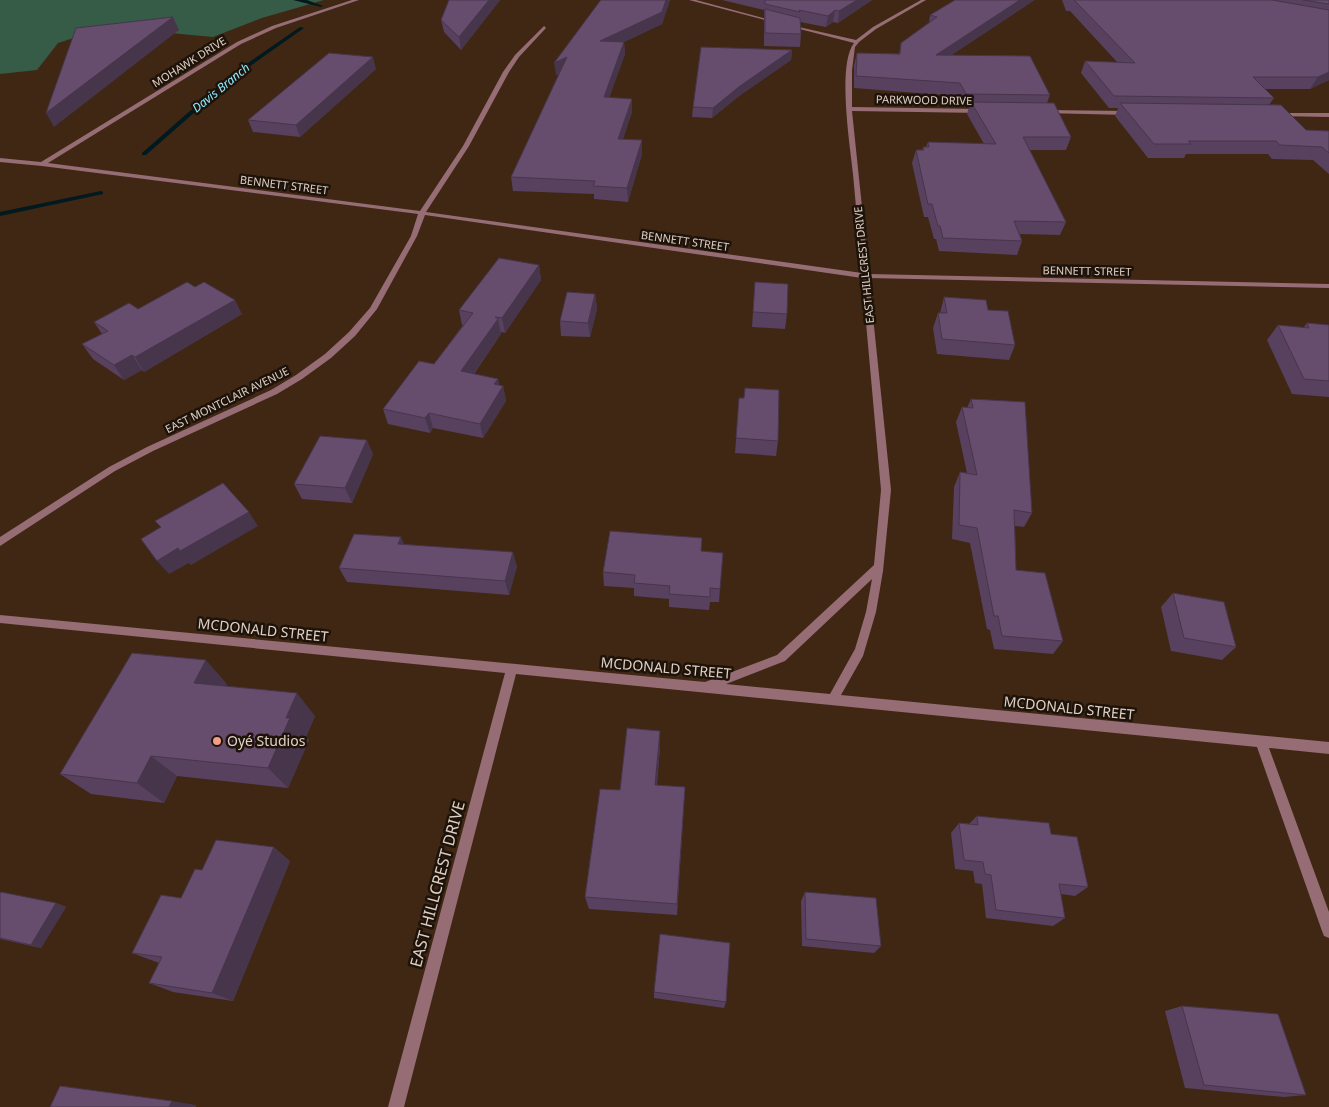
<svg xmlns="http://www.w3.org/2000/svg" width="1329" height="1107" font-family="'Noto Sans',sans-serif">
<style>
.green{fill:#365b46}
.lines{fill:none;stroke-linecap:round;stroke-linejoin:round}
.stream{fill:#001a20;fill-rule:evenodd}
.street{fill:#966c75;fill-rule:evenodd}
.wall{fill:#58415e}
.shaded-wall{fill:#47354c}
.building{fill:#664c6d;stroke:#47354c}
.poi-dot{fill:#f49e87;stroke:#1d130a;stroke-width:2}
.labels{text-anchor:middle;stroke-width:5;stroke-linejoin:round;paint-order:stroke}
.far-street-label{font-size:11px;fill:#e0d0c4;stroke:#1d130a}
.far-water-label{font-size:12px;font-style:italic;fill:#8ee9fd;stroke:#1d130a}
.street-label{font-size:14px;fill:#e0d0c4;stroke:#1d130a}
.poi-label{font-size:14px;fill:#e0d0c4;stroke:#1d130a;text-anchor:start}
.near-street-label{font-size:16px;fill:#e0d0c4;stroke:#1d130a}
</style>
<rect width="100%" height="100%" fill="#3f2713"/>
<!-- green -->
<path class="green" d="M0 0H324L262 18 213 37 170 33 92 32 58 43 37 70 0 74Z"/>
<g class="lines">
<!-- stream -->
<path class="stream" d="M293 0H307L323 6 321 7Z
M300 27 304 28 236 76 146 155H142V153L232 74Z
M101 191 103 192V194L0 216V212Z"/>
<!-- street -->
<path class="street" d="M352 0H359L276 28 241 44 48 163 420 211 463 146 503 72 515 55 544 26 546 28 519 57 509 72 469 146 426 212 862 273C859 240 856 207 853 174 850 145 837 65 854 43L788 26 790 25 856 40 873 27 921 0H926L876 29 859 42 855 47 852 70V107L981 109 984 111 981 113 852 111 869 274 1329 284V288L869 278 891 490 883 571 876 612 863 656 841 695 1329 742V754L1269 748 1329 912V938L1324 936 1322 931 1257 747 516 674 404 1107H388L505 673 0 623V615L705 682 777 655 874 565 881 490 862 278 425 215 417 236 377 309 355 336 331 358 302 379 277 394 153 451 115 471 0 546V537L109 467 147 447 271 390 296 375 325 354 349 332 370 308 411 236 418 214 42 166 0 162V158L41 162 237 42 272 26ZM872 579 866 612 855 649 830 694 726 684 785 661Z
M689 0H696L778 22 776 23Z
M1045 110 1128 111 1131 113 1128 115 1043 113 1042 112Z
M1278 113H1329V117L1276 116V114Z"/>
</g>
<!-- wall -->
<path class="wall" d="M449 0H510H500L461 50 444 32 441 20Z
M601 0H670L662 24 624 42 625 54 609 97 632 112 623 139 642 140V154L628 202 594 199V194L513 191 511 177 559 74 556 75Z
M722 0H872L838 23 833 22 826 27 800 22 801 34 800 47 764 46V10Z
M1062 0H1329V80L1310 89H1265L1274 98 1269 105 1306 130 1329 131V174L1313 160 1272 159 1268 154H1186L1184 158H1148L1115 116 1118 108H1109L1081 73 1085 61 1118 63 1070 11H1066Z
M1030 3 951 55 1050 95 1047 103 1071 137 1066 150H1030L1066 222 1060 235 1020 234 1022 241 1017 255 939 251 936 239H934L928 217H924L912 163 916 150H922L923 147H926L928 142 984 144 967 114 969 107H963L956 96 854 88V65L857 53 899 54 901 43 929 23 930 15Z
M792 50 791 60 739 96 712 118 692 117 693 107Z
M376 69 300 137 253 132 248 120Z
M539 265 541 280 505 333 501 332V334L474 374 498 379 499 385 503 386 506 401 483 438 433 428 430 433 388 424 383 409 434 364 463 325H462L459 310Z
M755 282 787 314 785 329 752 327Z
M595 294 597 309 590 337 561 336 560 321Z
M944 297 988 310 1015 345 1009 360 937 354 933 328 938 313H940Z
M138 309 242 314 144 372 142 370 124 380 93 359 82 344 102 334 94 322Z
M1307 323 1329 325V397L1292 394 1267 340 1278 325 1303 328Z
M745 388 778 441 776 456 735 453 739 398H744Z
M971 399 1032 513 1024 527 1015 526 1016 570 1063 641 1053 654 994 649 990 630 987 629 970 543 952 539 954 487 960 472 967 473 956 422 962 407 967 408Z
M373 454 352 503 302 499 294 484Z
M403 544 517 566 509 595 347 582 339 568Z
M701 551 720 589 719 602H710L709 610 669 607V599L634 596V588L604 586 603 572Z
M1173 593 1236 647 1222 660 1171 651 1161 607Z
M227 684 226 686 315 716 306 737 309 740 288 788 177 776 164 803 91 794 60 774Z
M660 731V748L657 785 685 787 677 915 589 909 585 897 620 790Z
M977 816 1051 834 1088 887 1075 896 1061 894 1065 918 1053 926 986 918 982 884 975 883 973 871 955 869 951 833 959 823 969 824Z
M290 861 233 1001 173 992 149 983 159 963 132 953 181 898 202 870Z
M805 892 881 946 874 953 802 946 801 901Z
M0 893 56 903 66 907 41 948 0 939Z
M654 992 726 1002 724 1008 654 998Z
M1182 1006 1306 1095 1284 1097 1185 1088 1165 1011Z"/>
<!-- shaded-wall -->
<path class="shaded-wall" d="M489 0H500L461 50 459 37Z
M666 0H670L662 24 624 42 625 54 605 110 600 41Z
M857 0H872L838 23 839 11Z
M1020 0H1035L1030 3 934 67 936 55Z
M835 10 833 22 826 27 828 16Z
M173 17 179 30 54 127 46 113Z
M792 50 791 60 739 96 712 118 713 108 740 86Z
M373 57 376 69 300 137 296 125Z
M567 57 568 69 556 75 554 63Z
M1329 72V80L1310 89 1318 77Z
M632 99V112L618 153V139Z
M642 140V154L628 202 627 188Z
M539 265 541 280 505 333 502 318Z
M595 294 597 309 590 337 588 323Z
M235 300 242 314 144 372 135 357Z
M498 319 501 334 465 386 461 371Z
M132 355 142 370 124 380 114 365Z
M498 379 500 391 503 386 506 401 483 438 480 424 494 384Z
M429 413 433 428 430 433 425 418Z
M367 440 373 454 352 503 345 488Z
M249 512 258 526 191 565 189 563 169 574 157 561 178 548Z
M401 537 407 551 398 544Z
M513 552 517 566 509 595 505 581Z
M206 660 227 684 216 706 194 683Z
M297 693 315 716 306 737 309 740 288 788 268 768 286 718Z
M660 731V748L655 800V785Z
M151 756 177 776 164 803 137 783Z
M274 847 290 861 233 1001 212 993Z
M56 903 66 907 41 948 31 945Z
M172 1101 196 1105V1107H169Z"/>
<!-- building -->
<path class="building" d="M449 0H489L459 37 441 20Z
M601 0H666L662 12 600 41 624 42 604 97 632 99 618 139 642 140 627 188 593 186 595 181 511 177 567 57 554 63 600 1Z
M765 0H857L839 11 835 10 828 16 799 10 800 12 765 4Z
M955 0H1020L936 55 1030 56 1050 95 966 94 960 83 856 76 857 53 900 54 901 43 937 17 930 15Z
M1074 0H1272L1329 10V72L1318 77H1253L1274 98 1114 96 1085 61 1135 63Z
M1303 0H1329V4Z
M765 9 800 18 801 34 765 33Z
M173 17 46 113 76 28Z
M701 47 792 50 740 86 713 108 693 107Z
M329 53 373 57 296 125 248 120Z
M971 102 1054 103 1071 137H1023L1066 222 1014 221 1022 241 943 238 940 226H938L932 204H928L916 150H924L923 147H929L928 142 996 144Z
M1120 103 1281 105 1306 130 1329 131V153L1322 147 1280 145 1276 141H1188L1191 144H1154Z
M499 258 539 265 502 318 495 317 498 319 461 371 498 379 494 384 503 386 480 424 429 413 425 418 383 409 419 361 434 364 473 313 459 310Z
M187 282 195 287 204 282 235 300 135 357 132 355 114 365 82 344 108 331 94 322 129 303 138 309Z
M755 282 788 284 787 314 753 312Z
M567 292 595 294 588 323 560 321Z
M944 297 986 300 988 310 1008 311 1015 345 942 339 938 313H947Z
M1307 323 1329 325V381L1304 379 1278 325 1309 328Z
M745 388 779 390 778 441 736 438 739 398H744Z
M971 399 1025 402 1032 513 1014 510 1016 570 1045 573 1063 641 1002 636 998 616H994L977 528 959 525 960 472 977 475 962 407 973 408Z
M320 436 367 440 345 488 294 484Z
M223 483 249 512 180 551 178 548 157 561 141 539 161 527 155 521Z
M610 531 702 538 701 551 723 553 720 589 710 588V597L669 594 670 586 634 583 635 575 603 572Z
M354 534 401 537 398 544 513 552 505 581 339 568Z
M1173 593 1224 602 1236 647 1184 638Z
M132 653 206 660 194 683 297 693 286 718H290L268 768 151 756 137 783 60 774Z
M627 728 660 731 655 785 685 787 677 904 585 897 600 789 620 790Z
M977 816 1049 823 1051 834 1077 837 1088 887 1059 884 1065 918 996 910 991 875 985 874 983 862 964 860 959 823 978 825Z
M216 840 274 847 212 993 149 983 162 957 132 953 161 895 181 898 195 869 202 870Z
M1 892 56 903 31 945 0 938V893Z
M805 892 876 898 881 946 806 939Z
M660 934 730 943 726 1002 654 992Z
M1182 1006 1278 1014 1306 1095 1204 1085Z
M60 1086 172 1101 169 1107H50Z"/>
<!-- markers -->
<circle class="poi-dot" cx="217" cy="741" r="5"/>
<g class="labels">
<!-- far-street labels -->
<g class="far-street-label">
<text transform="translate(189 62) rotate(-32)" y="4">MOHAWK DRIVE</text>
<text transform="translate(924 100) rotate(1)" y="4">PARKWOOD DRIVE</text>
<text transform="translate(284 185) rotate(7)" y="4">BENNETT STREET</text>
<text transform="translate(685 241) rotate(8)" y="4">BENNETT STREET</text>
<text transform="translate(864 265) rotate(-96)" y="4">EAST HILLCREST DRIVE</text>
<text transform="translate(1087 271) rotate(1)" y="4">BENNETT STREET</text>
<text transform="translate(227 400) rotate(-26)" y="4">EAST MONTCLAIR AVENUE</text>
</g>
<!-- far-water labels -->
<g class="far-water-label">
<text transform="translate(221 88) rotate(-39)" y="4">Davis Branch</text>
</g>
<!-- street labels -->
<g class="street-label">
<text transform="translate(263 630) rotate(6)" y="5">MCDONALD STREET</text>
<text transform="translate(666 668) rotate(5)" y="5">MCDONALD STREET</text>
<text transform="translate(1069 708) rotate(6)" y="5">MCDONALD STREET</text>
</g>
<!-- poi labels -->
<g class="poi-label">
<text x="227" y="746">Oyé Studios</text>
</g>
<!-- near-street labels -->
<g class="near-street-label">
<text transform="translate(437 884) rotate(-75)" y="6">EAST HILLCREST DRIVE</text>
</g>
</g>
</svg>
